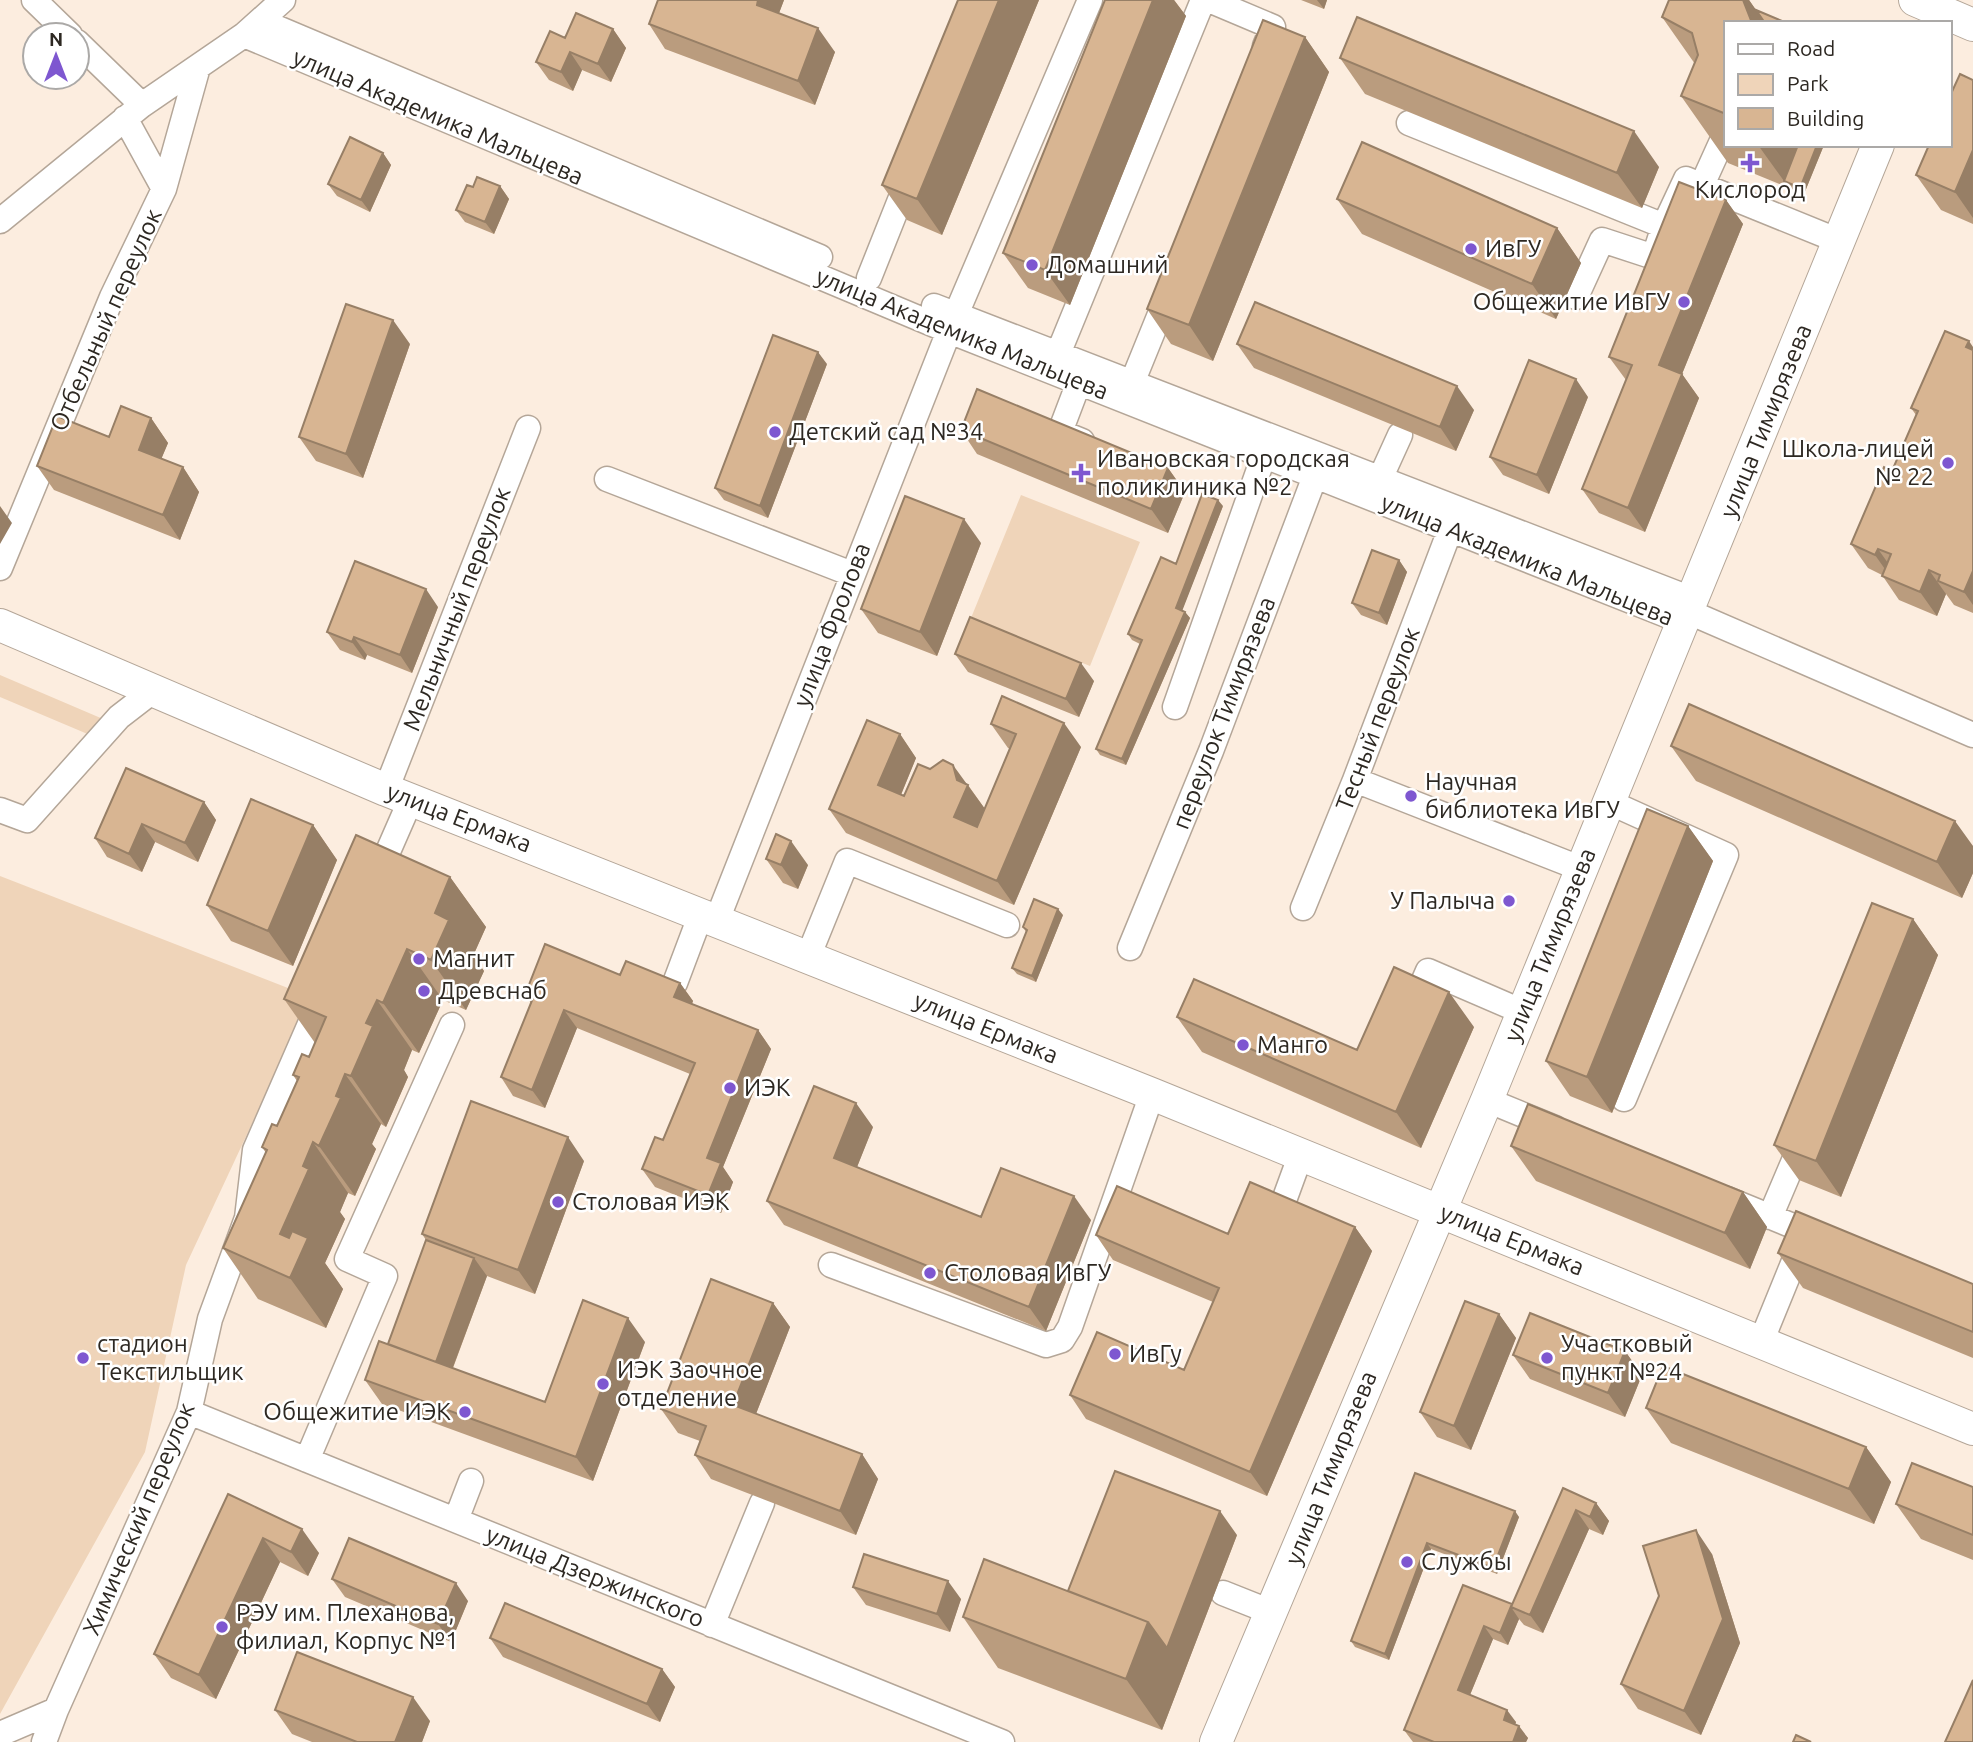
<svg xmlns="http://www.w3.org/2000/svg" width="1973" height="1742" font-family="Ubuntu,sans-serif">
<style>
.green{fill:#efd4b9}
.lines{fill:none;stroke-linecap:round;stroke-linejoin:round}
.minor-casing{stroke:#b4a698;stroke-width:27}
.major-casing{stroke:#b4a698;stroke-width:34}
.minor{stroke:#fff;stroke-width:24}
.major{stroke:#fff;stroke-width:32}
.wall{fill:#ba9c7e}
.shaded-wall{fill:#977f66}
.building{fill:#d8b592;stroke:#977f66;stroke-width:2}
.poi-dot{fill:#7e57d0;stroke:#fff;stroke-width:2.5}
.labels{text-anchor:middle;stroke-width:5;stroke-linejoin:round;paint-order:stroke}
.street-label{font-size:24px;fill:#2d2822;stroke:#fff}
.poi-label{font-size:24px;fill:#2d2822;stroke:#fff;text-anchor:start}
</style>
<rect width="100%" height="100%" fill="#fceddf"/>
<!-- green -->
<path class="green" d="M1021 495 1140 542 1090 666 971 618Z
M0 675 103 719 97 738 0 697Z
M0 876 311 997 186 1265 145 1452 0 1714Z"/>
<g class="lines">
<!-- minor casing -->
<g class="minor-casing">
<path id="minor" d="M34 0 70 35
M1209 0 1273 27 1265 46
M261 21 820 257
M244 35 949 331 1684 622
M77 42 142 105
M125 118 164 189
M1409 123 1664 226 1686 179 1839 241
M1702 185 1726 132
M0 221 142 105 244 35 283 0
M869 278 910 175
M1576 297 1602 240 1654 257 1663 229
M934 306 1694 600
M1058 354 1203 0
M1079 382 1060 432 1082 441
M1132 383 1169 292
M607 479 852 574
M1380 479 1400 435
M0 568 112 297 164 189 198 67
M1689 612 1973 735
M1175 707 1269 441
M1355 780 1582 869
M386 790 528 428
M1609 802 1726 855 1624 1099
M0 810 27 820 119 717 154 690
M376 879 411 799
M1303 908 1355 780 1450 530
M717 920 949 331 1090 0
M1130 948 1211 751 1315 476
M808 957 847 861 1007 925
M675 983 701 914
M1411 1010 1428 971 1523 1012
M1487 1100 1555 1128
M1727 1199 1820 1237
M1282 1206 1301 1154
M1770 1217 1804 1137
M831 1265 1046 1345 1062 1340 1070 1327 1152 1094
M1761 1342 1803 1239
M189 1412 1002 1742
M307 1460 385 1276 347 1259 452 1025
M456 1520 471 1481
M1223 1593 1271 1612
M712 1625 762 1503
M0 1734 56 1710 189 1412 210 1319 247 1218 255 1150 320 1001
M44 1742 56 1710"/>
</g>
<!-- major casing -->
<g class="major-casing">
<path id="major" d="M1915 0 1973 25
M0 625 386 790 1152 1094 1973 1429
M1216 1742 1487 1100 1878 145"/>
</g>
<!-- minor -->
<use href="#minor" class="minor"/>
<!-- major -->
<use href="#major" class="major"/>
</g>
<!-- wall -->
<path class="wall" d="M658 0H784L779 13 835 52 815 105 665 49 649 24Z
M958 0H1039L942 235 907 220 882 185Z
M1105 0H1174L1186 16 1070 305 1028 288 1003 253Z
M1301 0H1327L1324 9Z
M1669 0H1749L1756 10 1726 23V145H1824L1804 194 1728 163 1681 96 1695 64 1662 17Z
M613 29 626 48 611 82 582 70 573 91 549 80 536 62 565 38Z
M1305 37 1329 72 1213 361 1171 344 1147 309Z
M1340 58 1659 167 1642 208 1365 94Z
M1973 80V224L1941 210 1916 175Z
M383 153 391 165 370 212 337 196 328 184Z
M500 186 509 199 494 234 465 222 456 210 473 187Z
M1337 199 1557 228 1581 263 1556 319 1362 234Z
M1726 200 1743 224 1682 374 1699 398 1645 532 1599 513 1582 489 1626 380 1609 357Z
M410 344 363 478 316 461 299 437Z
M1237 344 1474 410 1456 451 1254 368Z
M1973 347V613L1954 605 1946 594 1937 616 1899 600 1882 575 1868 568 1851 544 1892 471 1916 415 1911 408Z
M827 364 768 518 724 500 715 488Z
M1588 397 1549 494 1503 475 1490 457Z
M151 418 168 443 161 459 183 467 199 492 180 540 54 490 37 466Z
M961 430 1168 468 1185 492 1168 533 977 454Z
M1223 506 1182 610 1185 612 1190 618 1126 765 1100 755 1096 749 1140 644 1132 640 1128 634 1176 564Z
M981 543 937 656 878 633 861 609Z
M1399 560 1407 572 1387 625 1361 615 1352 603Z
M438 607 412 673 367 655 365 660 340 650 327 632Z
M955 654 1094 681 1079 717 968 672Z
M991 724 1081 747 1014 905 846 833 829 809 900 734 916 758 901 795 904 796 930 769 968 785 985 809 1010 749 1008 748Z
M1671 746 1973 846V873L1962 898 1696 781Z
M204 802 216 820 198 862 155 842 142 872 107 857 95 838Z
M313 825 337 860 293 966 231 941 207 905Z
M1688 826 1713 861 1612 1113 1570 1096 1546 1061Z
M766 859 808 865 798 889 783 883Z
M450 877 486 927 473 956 484 971 466 1010 443 1000 419 1053 412 1050 404 1070 408 1077 386 1127 381 1124 372 1144 376 1149 355 1196 348 1193 340 1212 345 1219 325 1263 343 1289 326 1328 258 1299 223 1248 266 1153 262 1147 277 1126 297 1081 293 1075 309 1057 315 1043 284 999Z
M1063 915 1036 982 1017 974 1012 968 1026 932 1023 927Z
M1913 919 1938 955 1841 1197 1799 1180 1774 1145Z
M620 975 680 983 693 1001 692 1004 758 1030 771 1049 723 1167 733 1182 721 1213 655 1187 642 1169 663 1140 690 1074 577 1028 545 1108 513 1096 501 1077 531 1003 525 995Z
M1177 1017 1357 1050 1474 1027 1421 1148 1202 1052Z
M873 1127 857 1167 981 1217 1091 1220 1046 1331 784 1225 767 1201Z
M1511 1146 1743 1192 1767 1227 1750 1269 1536 1181Z
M584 1161 535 1294 487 1276 453 1368 545 1402 645 1342 593 1481 382 1404 365 1380 388 1344 426 1240 422 1234Z
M1355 1227 1372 1251 1267 1496 1086 1419 1070 1395 1184 1370 1213 1302 1113 1260 1096 1235 1228 1234Z
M1778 1253 1973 1284V1358L1803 1288Z
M773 1303 790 1327 756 1414 862 1454 878 1479 856 1535 711 1479 695 1455 700 1441 678 1433 661 1409Z
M1499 1314 1516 1338 1471 1450 1437 1437 1420 1412Z
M1625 1351 1642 1375 1625 1417 1530 1379 1513 1355Z
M1646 1408 1866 1447 1891 1482 1874 1524 1671 1443Z
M1415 1473 1519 1517 1497 1574 1431 1549 1389 1660 1355 1647 1351 1641Z
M1973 1487V1560L1921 1539 1896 1504Z
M1563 1488 1596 1503 1609 1521 1603 1535 1589 1529 1543 1633 1524 1625 1519 1619 1508 1645 1493 1639 1470 1695 1516 1722 1515 1725 1528 1738 1526 1742H1413L1404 1730 1463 1585 1512 1605Z
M228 1494 319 1553 308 1576 280 1562 216 1699 171 1678 154 1654Z
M1237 1535 1162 1730 998 1668 963 1617 1068 1591Z
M1712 1554 1740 1643 1701 1735 1638 1709 1621 1684Z
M332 1579 468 1601 451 1642 345 1597Z
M853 1587 961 1599 950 1632 866 1605Z
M490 1638 662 1669 675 1687 660 1722 503 1657Z
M275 1710 430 1721 422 1742H312L292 1734Z"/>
<!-- shaded-wall -->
<path class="shaded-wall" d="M758 0H784L773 29 757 5Z
M999 0H1039L942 235 917 199Z
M1153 0H1174L1186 16 1070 305 1045 270Z
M1317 0H1327L1324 9Z
M1743 0H1749L1765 23H1752Z
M818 28 835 52 815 105 798 81Z
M613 29 626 48 611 82 598 64Z
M1305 37 1329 72 1213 361 1189 325Z
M570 52 582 70 573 91 561 72Z
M1634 131 1659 167 1642 208 1617 173Z
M1758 145H1805L1784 181Z
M1817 145H1824L1804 194 1800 188Z
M1973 150V218L1955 192Z
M383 153 391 165 370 212 361 200Z
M500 186 509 199 494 234 485 222Z
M1726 200 1743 224 1682 374 1699 398 1645 532 1628 508 1659 365Z
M1557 228 1581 263 1556 319 1532 284Z
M393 320 410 344 363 478 346 454Z
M1969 341 1973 347V357L1966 347Z
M818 352 827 364 768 518 760 506Z
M1576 379 1588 397 1549 494 1537 475Z
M1457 386 1474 410 1456 451 1440 427Z
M151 418 168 443 155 474 139 450Z
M183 467 199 492 180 540 163 515Z
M1168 468 1185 492 1168 533 1151 509Z
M1218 500 1223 506 1181 614 1176 608Z
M0 506 12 523 0 544Z
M964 519 981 543 937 656 920 632Z
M1878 549 1895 573 1892 579 1875 555Z
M1399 560 1407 572 1387 625 1379 613Z
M1929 570 1946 594 1937 616 1920 592Z
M1973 571V605L1964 592Z
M426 589 438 607 412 673 400 655Z
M1185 612 1190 618 1126 765 1122 759Z
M354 637 367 655 365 660 352 642Z
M1081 663 1094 681 1079 717 1066 699Z
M1064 723 1081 747 1014 905 997 881Z
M900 734 916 758 895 809 878 785Z
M953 765 985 809 971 841 954 817 957 780Z
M204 802 216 820 198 862 185 843Z
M1955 821 1973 846V873L1962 898 1937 862Z
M142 824 155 842 142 872 129 854Z
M313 825 337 860 293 966 268 931Z
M1688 826 1713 861 1612 1113 1587 1077Z
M791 841 808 865 798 889 781 865Z
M450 877 486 927 473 956 484 971 466 1010 431 960 435 913Z
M1058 909 1063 915 1036 982 1032 976Z
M1913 919 1938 955 1841 1197 1816 1161Z
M407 949 443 1000 419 1053 383 1003Z
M680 983 693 1001 687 1015 674 997Z
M1449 992 1474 1027 1421 1148 1396 1112Z
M377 1000 412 1050 404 1070 408 1077 386 1127 351 1076 366 1023Z
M564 1010 577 1028 545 1108 532 1090Z
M758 1030 771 1049 723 1167 733 1182 721 1213 708 1195 707 1158Z
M345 1074 381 1124 372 1144 376 1149 355 1196 319 1146 336 1096Z
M856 1103 873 1127 851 1182 834 1158Z
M568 1137 584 1161 535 1294 518 1270Z
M313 1142 348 1193 340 1212 345 1219 325 1263 343 1289 326 1328 290 1278 280 1234 303 1166Z
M1743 1192 1767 1227 1750 1269 1725 1233Z
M1074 1196 1091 1220 1046 1331 1029 1307Z
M1355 1227 1372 1251 1267 1496 1250 1472Z
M474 1258 487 1276 447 1383 434 1365Z
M773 1303 790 1327 750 1429 733 1405Z
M1499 1314 1516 1338 1471 1450 1454 1426Z
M628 1318 645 1342 593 1481 576 1457Z
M1625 1351 1642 1375 1625 1417 1608 1393Z
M1866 1447 1891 1482 1874 1524 1849 1489Z
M862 1454 878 1479 856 1535 840 1511Z
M1596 1503 1609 1521 1603 1535 1590 1517Z
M1576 1510 1589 1529 1543 1633 1530 1615Z
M1220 1511 1237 1535 1162 1730 1126 1679 1148 1622Z
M1515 1511 1519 1517 1497 1574 1493 1568Z
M302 1529 319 1553 308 1576 291 1552Z
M1696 1530 1712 1554 1740 1643 1701 1735 1684 1711Z
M263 1538 280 1562 216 1699 199 1675Z
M1427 1543 1431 1549 1389 1660 1385 1654Z
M948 1581 961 1599 950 1632 937 1614Z
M456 1583 468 1601 451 1642 438 1624Z
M1511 1607 1519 1619 1508 1645 1500 1633Z
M1484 1626 1493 1639 1467 1702 1458 1690Z
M662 1669 675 1687 660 1722 647 1704Z
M413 1697 430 1721 422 1742H395Z
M1507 1710 1516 1722 1512 1732 1504 1720Z
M1519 1726 1528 1738 1526 1742H1513Z"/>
<!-- building -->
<path class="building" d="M658 0H758L757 5 818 28 798 81 649 24Z
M958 0H999L917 199 882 185Z
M1105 0H1153L1045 270 1003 253Z
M1669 0H1743L1752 23H1726V114L1681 96 1698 55 1692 33 1662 17Z
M1756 10 1787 23H1765Z
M576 13 613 29 598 64 570 52 561 72 536 62 550 31 565 38Z
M1357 17 1634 131 1617 173 1340 58Z
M1263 20 1305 37 1189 325 1147 309Z
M1960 74 1973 80V150L1955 192 1916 175 1929 145H1950V96Z
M350 137 383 153 361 200 328 184Z
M1362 142 1557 228 1532 284 1337 199Z
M1798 145H1817L1800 188 1784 181Z
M477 177 500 186 485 222 456 210 467 185 473 187Z
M1679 182 1726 200 1659 365 1682 374 1628 508 1582 489 1632 365 1609 357Z
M1255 302 1457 386 1440 427 1237 344Z
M346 304 393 320 346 454 299 437Z
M1945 331 1969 341 1966 347 1973 350V571L1964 592 1938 581 1940 575 1929 570 1920 592 1882 576 1891 554 1878 549 1875 555 1851 544 1884 467 1892 471 1918 411 1911 408Z
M773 335 818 352 760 506 715 488Z
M1529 360 1576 379 1537 475 1490 457Z
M977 389 1168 468 1151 509 961 430Z
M121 406 151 418 139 450 183 467 163 515 37 466 57 416 109 437Z
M1202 494 1218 500 1176 608 1185 612 1122 759 1096 749 1142 640 1128 634 1161 557 1176 564Z
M905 496 964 519 920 632 861 609Z
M1372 550 1399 560 1379 613 1352 603Z
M355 561 426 589 400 655 354 637 352 642 327 632Z
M970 617 1081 663 1066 699 955 654Z
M1002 696 1064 723 997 881 829 809 867 720 900 734 878 785 904 796 918 764 930 769 943 760 953 765 957 780 968 785 954 817 977 827 1016 734 991 724Z
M1689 704 1955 821 1937 862 1671 746Z
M126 768 204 802 185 843 142 824 129 854 95 838Z
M251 799 313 825 268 931 207 905Z
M1647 809 1688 826 1587 1077 1546 1061Z
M776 834 791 841 781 865 766 859Z
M356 835 450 877 435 913 449 920 431 960 407 949 383 1003 377 1000 366 1023 373 1026 351 1076 345 1074 336 1096 341 1098 319 1146 313 1142 303 1166 309 1169 280 1234 289 1238 292 1231 308 1238 290 1278 223 1248 267 1150 262 1147 272 1124 277 1126 299 1077 293 1075 302 1054 309 1057 326 1017 284 999Z
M1034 899 1058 909 1032 976 1012 968 1027 930 1023 927Z
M1872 903 1913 919 1816 1161 1774 1145Z
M545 944 620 975 626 961 680 983 674 997 758 1030 707 1158 721 1163 708 1195 642 1169 655 1137 663 1140 695 1063 564 1010 532 1090 501 1077 533 998 525 995Z
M1394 967 1449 992 1396 1112 1177 1017 1194 979 1357 1050Z
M814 1086 856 1103 834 1158 981 1217 1001 1168 1074 1196 1029 1307 767 1201Z
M471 1101 568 1137 518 1270 422 1234Z
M1528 1104 1743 1192 1725 1233 1511 1146Z
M1250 1182 1355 1227 1250 1472 1070 1395 1097 1332 1184 1370 1219 1288 1096 1235 1117 1186 1228 1234Z
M1796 1211 1973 1284V1332L1778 1253Z
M426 1240 474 1258 436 1362 388 1344Z
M711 1279 773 1303 733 1405 862 1454 840 1511 695 1455 706 1426 661 1409Z
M583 1300 628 1318 576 1457 365 1380 379 1341 545 1402Z
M1465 1301 1499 1314 1454 1426 1420 1412Z
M1530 1313 1625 1351 1608 1393 1513 1355Z
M1663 1366 1866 1447 1849 1489 1646 1408Z
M1912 1463 1973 1487V1535L1896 1504Z
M1115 1471 1220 1511 1167 1648 1148 1622 1068 1591Z
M1415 1473 1515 1511 1493 1568 1427 1543 1385 1654 1351 1641Z
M1563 1488 1596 1503 1590 1517 1576 1510 1530 1615 1511 1607Z
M228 1494 302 1529 291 1552 263 1538 199 1675 154 1654Z
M1696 1530 1723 1619 1684 1711 1621 1684 1659 1596 1643 1546Z
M349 1538 456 1583 438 1624 332 1579Z
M864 1554 948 1581 937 1614 853 1587Z
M984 1559 1148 1622 1126 1679 963 1617Z
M1463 1585 1512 1604 1500 1633 1484 1626 1458 1690 1507 1710 1504 1720 1519 1726 1513 1742H1434L1404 1730Z
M505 1603 662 1669 647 1704 490 1638Z
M297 1652 413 1697 395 1742H357L275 1710Z
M1973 1680V1742H1945Z
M1796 1735 1811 1742H1793Z"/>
<!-- markers -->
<g class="poi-dot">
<path d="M1746.5 152.5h7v7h7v7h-7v7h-7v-7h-7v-7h7z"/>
<circle cx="1471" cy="249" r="7"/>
<circle cx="1032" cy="265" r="7"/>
<circle cx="1684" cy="302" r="7"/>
<circle cx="775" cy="432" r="7"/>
<circle cx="1948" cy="463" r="7"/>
<path d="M1077.5 462.5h7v7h7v7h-7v7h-7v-7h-7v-7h7z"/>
<circle cx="1411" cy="796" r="7"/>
<circle cx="1509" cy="901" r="7"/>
<circle cx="419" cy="959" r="7"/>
<circle cx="424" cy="991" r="7"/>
<circle cx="1243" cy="1045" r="7"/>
<circle cx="730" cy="1088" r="7"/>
<circle cx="558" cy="1202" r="7"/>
<circle cx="930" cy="1273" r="7"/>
<circle cx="1115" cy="1354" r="7"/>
<circle cx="83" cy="1358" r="7"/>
<circle cx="1547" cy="1358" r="7"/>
<circle cx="603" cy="1384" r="7"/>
<circle cx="465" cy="1412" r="7"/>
<circle cx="1407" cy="1562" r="7"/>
<circle cx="222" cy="1627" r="7"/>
</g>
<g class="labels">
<!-- street labels -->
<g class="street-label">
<text transform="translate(438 117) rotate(23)" y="8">улица Академика Мальцева</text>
<text transform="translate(106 320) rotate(-66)" y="8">Отбельный переулок</text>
<text transform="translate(962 334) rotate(22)" y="8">улица Академика Мальцева</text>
<text transform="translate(1766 421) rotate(-68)" y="8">улица Тимирязева</text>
<text transform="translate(1527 560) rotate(22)" y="8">улица Академика Мальцева</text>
<text transform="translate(457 609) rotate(-69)" y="8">Мельничный переулок</text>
<text transform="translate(832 625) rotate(-69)" y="8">улица Фролова</text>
<text transform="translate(1224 713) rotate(-69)" y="8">переулок Тимирязева</text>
<text transform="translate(1378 719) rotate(-69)" y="8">Тесный переулок</text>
<text transform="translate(459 818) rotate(21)" y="8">улица Ермака</text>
<text transform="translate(1550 945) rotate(-68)" y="8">улица Тимирязева</text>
<text transform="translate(986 1028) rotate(22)" y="8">улица Ермака</text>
<text transform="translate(1512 1240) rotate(22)" y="8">улица Ермака</text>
<text transform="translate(1331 1468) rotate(-68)" y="8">улица Тимирязева</text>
<text transform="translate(139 1519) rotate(-67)" y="8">Химический переулок</text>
<text transform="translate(595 1577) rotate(22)" y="8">улица Дзержинского</text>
</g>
<!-- poi labels -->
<g class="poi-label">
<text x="1750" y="198" text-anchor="middle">Кислород</text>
<text x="1485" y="257">ИвГУ</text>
<text x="1046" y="273">Домашний</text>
<text x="1670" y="310" text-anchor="end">Общежитие ИвГУ</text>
<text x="789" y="440">Детский сад №34</text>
<text x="1934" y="457" text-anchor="end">Школа-лицей<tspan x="1934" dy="28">№ 22</tspan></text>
<text x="1097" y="467">Ивановская городская<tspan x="1097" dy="28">поликлиника №2</tspan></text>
<text x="1425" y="790">Научная<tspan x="1425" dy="28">библиотека ИвГУ</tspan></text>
<text x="1495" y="909" text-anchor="end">У Палыча</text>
<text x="433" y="967">Магнит</text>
<text x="438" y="999">Древснаб</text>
<text x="1257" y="1053">Манго</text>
<text x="744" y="1096">ИЭК</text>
<text x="572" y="1210">Столовая ИЭК</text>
<text x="944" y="1281">Столовая ИвГУ</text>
<text x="97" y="1352">стадион<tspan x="97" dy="28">Текстильщик</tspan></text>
<text x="1561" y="1352">Участковый<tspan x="1561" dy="28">пункт №24</tspan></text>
<text x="1129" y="1362">ИвГу</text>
<text x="617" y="1378">ИЭК Заочное<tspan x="617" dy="28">отделение</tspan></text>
<text x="451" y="1420" text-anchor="end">Общежитие ИЭК</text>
<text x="1421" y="1570">Службы</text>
<text x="236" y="1621">РЭУ им. Плеханова,<tspan x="236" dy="28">филиал, Корпус №1</tspan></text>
</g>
</g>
<!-- legend -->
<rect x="1724" y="21" width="228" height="126" fill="#ffffff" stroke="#aba9a7" stroke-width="2"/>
<rect x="1738" y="44" width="35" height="10" fill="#ffffff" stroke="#aba9a7" stroke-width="2"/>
<text x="1787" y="56" font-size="21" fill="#2d2822">Road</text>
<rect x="1738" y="74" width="35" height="21" fill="#efd4b9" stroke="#aba9a7" stroke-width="2"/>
<text x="1787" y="91" font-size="21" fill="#2d2822">Park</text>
<rect x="1738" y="108" width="35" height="21" fill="#d8b592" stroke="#aba9a7" stroke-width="2"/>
<text x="1787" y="126" font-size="21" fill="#2d2822">Building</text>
<!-- north arrow -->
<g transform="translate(56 56)"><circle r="33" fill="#ffffff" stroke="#aba9a7" stroke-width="2"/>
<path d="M0-5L12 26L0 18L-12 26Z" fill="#7e57d0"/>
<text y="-10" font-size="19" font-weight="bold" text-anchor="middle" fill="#2d2822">N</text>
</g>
</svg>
